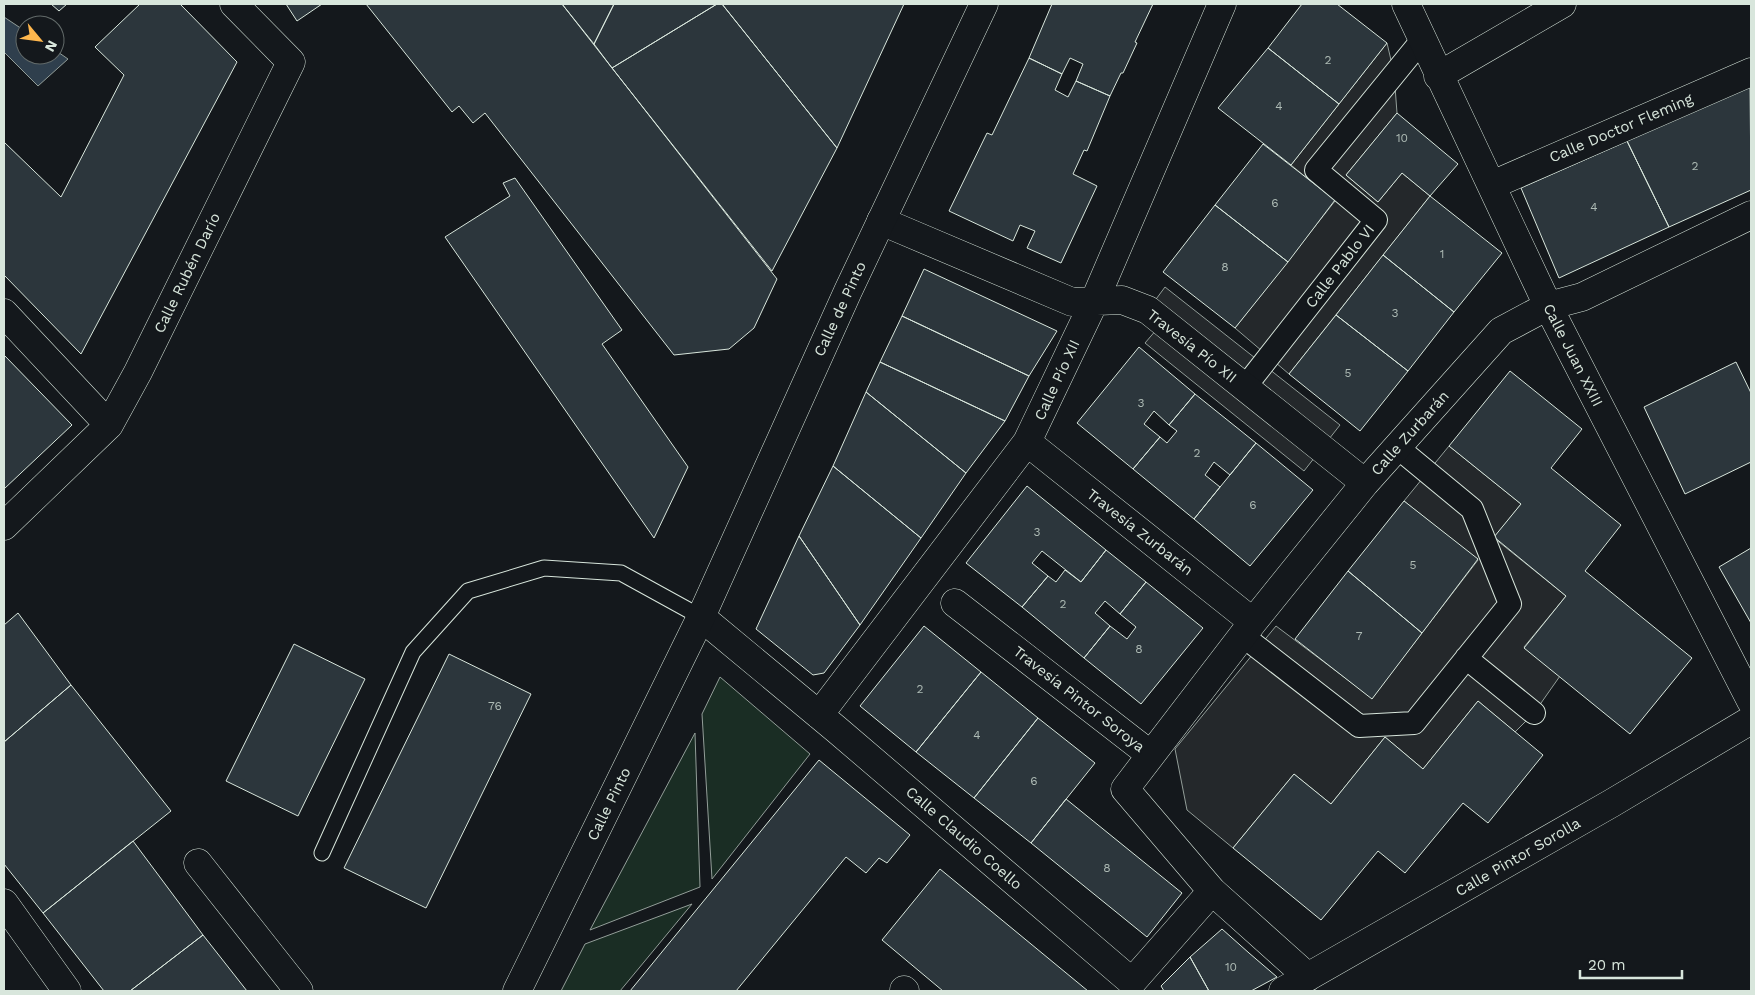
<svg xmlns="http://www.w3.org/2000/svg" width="1755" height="995" font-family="'Work Sans',sans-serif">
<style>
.green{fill:#1a2d24;stroke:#939e99}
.parking{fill:#24282b;stroke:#939e99}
.water{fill:#2f3f4d;stroke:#939e99}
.building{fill:#2c363c;stroke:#d8e6dc}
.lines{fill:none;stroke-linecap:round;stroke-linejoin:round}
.service-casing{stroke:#d8e6dc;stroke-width:17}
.pedestrian-casing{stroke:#d8e6dc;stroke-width:24}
.minor-casing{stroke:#d8e6dc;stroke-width:29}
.tertiary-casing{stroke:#d8e6dc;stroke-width:29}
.service{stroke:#14181c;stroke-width:15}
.pedestrian{stroke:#14181c;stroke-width:22}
.minor{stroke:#14181c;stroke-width:28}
.tertiary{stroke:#14181c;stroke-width:28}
.labels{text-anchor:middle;stroke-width:4;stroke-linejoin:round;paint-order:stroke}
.number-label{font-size:12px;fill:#adbab4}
.street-label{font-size:15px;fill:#d8e6dc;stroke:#14181c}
</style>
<rect width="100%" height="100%" fill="#14181c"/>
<!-- green -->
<path class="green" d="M720 677 810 754 712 879 702 714Z
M695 733 700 887 590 930Z
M692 904 620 991H561L585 944Z"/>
<!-- parking -->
<path class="parking" d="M1387 43 1394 73 1397 113 1346 175 1378 202 1402 173 1430 196 1289 374 1235 328 1335 201 1291 165Z
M1165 287 1340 425 1304 471 1145 343 1163 322 1148 310Z
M1449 446 1521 504 1494 538 1566 596 1524 647 1560 676 1534 713 1515 732 1478 701 1423 769 1385 737 1331 804 1294 774 1233 848 1187 810 1175 749 1276 626 1372 698 1478 560 1404 501Z"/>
<!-- water -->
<path class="water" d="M4 17 25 31V55H55V50L68 59 38 86 4 52Z"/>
<!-- building -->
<path class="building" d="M51 4H67L59 11Z
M140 4H180L237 62 81 354 4 275V142L61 197 124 75 95 47Z
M286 4H322L297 21Z
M366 4H562L777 279 754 328 729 349 674 355 485 113 473 123 459 106 452 112Z
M562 4H614L594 44Z
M614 4H717L612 68 594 44Z
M717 4H722L837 148 772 271 612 68Z
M722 4H904L837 148Z
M1052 4H1153L1135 42 1137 43 1123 73H1121L1110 96 1076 81 1083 64 1070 58 1062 74 1029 58Z
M1302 4H1337L1387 43 1339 104 1268 48Z
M1268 48 1339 104 1291 165 1218 108Z
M1029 58 1062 74 1055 90 1068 97 1076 81 1110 96 1087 151 1084 150 1073 174 1097 186 1061 263 1027 248 1035 231 1020 225 1013 241 949 211 987 133 992 135Z
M1750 85 1751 190 1669 227 1627 141Z
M1397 113 1458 164 1430 196 1402 173 1378 202 1346 175Z
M1627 141 1669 227 1559 278 1521 188Z
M1263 144 1335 200 1288 262 1215 205Z
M515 178 622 330 602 344 688 467 654 538 445 237 510 196 503 183Z
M1430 196 1502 253 1454 312 1383 255Z
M1215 205 1288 262 1235 328 1163 272Z
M1383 255 1454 312 1408 371 1336 315Z
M924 269 1057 331 1029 376 902 316Z
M1336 315 1408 371 1360 431 1289 374Z
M902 316 1029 376 1005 421 880 362Z
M1139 347 1195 394 1169 425 1154 411 1144 424 1160 437 1133 469 1077 423Z
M4 355 72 425 4 489Z
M880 362 1005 421 966 473 866 392Z
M1736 362 1751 393V462L1685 494 1644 407Z
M1510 371 1582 429 1551 468 1621 525 1585 571 1692 658 1630 734 1524 648 1566 596 1494 537 1521 504 1449 446Z
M866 392 966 473 921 538 833 466Z
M1195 394 1256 443 1230 475 1214 462 1205 475 1220 487 1194 519 1133 469 1160 437 1167 443 1177 431 1169 425Z
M1256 443 1313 490 1250 566 1194 519Z
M833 466 921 538 860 625 799 536Z
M1027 486 1106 550 1081 582 1042 551 1032 563 1048 576 1022 607 966 563Z
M1404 501 1478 559 1422 633 1348 571Z
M799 536 860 625 824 673 813 675 756 629Z
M1751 548V623L1719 567Z
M1106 550 1146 582 1120 614 1105 601 1095 613 1110 626 1084 658 1022 607 1048 576 1056 582 1065 570 1081 582Z
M1348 571 1422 633 1372 699 1295 639Z
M1146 582 1203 628 1141 704 1084 658 1110 626 1127 639 1136 627 1120 614Z
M18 613 71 685 4 742V625Z
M924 626 981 672 916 752 860 706Z
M294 644 365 679 298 816 226 781Z
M449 654 531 694 426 908 344 868Z
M981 672 1038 718 974 798 916 752Z
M71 685 171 811 43 913 4 864V742Z
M1478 701 1543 755 1488 823 1463 803 1405 873 1378 851 1321 920 1233 848 1294 774 1331 804 1385 737 1423 769Z
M1038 718 1095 763 1031 843 974 798Z
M819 760 910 835 887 863 879 858 866 873 846 857 736 991H630Z
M1066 799 1182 893 1147 937 1031 843Z
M133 841 203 935 130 991H104L43 913Z
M940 869 1088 991H943L882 940Z
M1222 929 1249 953 1277 977 1251 991H1209L1190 957Z
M203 935 247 991H130Z
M1190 957 1209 991H1164L1161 986Z"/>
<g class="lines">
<!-- service casing -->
<g class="service-casing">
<path id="service" d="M322 853 413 652 468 591 544 568 621 573 701 617"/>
</g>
<!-- pedestrian casing -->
<g class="pedestrian-casing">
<path id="pedestrian" d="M1245 387 1376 220 1316 170 1422 40
M1243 636 1359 726 1414 723 1510 604 1472 509 1397 447
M1466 658 1534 713"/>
</g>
<!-- minor casing -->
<g class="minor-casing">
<path id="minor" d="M1406 4 1548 306 1751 701
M1438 76 1562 4
M1492 185 1751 72
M881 221 1072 302 1122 300 1148 310 1365 483
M4 313 109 425
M1027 442 1253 622
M4 526 109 425 138 372 291 62 234 4
M955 603 1151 755
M701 617 836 729 1132 982 1212 891
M819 715 1027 442 1094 302 1222 4
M198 863 299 991
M4 903 67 991
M1308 977 1212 891 1125 789 1253 622 1365 483 1501 331 1548 306 1582 297 1751 215
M904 990 905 991
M1283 991 1612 803 1751 720"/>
</g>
<!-- tertiary casing -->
<g class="tertiary-casing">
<path id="tertiary" d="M517 991 701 617 848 291 984 4"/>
</g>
<!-- service -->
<use href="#service" class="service"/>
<!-- pedestrian -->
<use href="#pedestrian" class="pedestrian"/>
<!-- minor -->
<use href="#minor" class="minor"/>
<!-- tertiary -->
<use href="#tertiary" class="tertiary"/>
</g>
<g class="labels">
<!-- number labels -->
<g class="number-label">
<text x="1328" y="64">2</text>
<text x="1279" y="110">4</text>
<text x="1402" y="142">10</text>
<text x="1695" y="170">2</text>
<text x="1275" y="207">6</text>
<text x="1594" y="211">4</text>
<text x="1442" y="258">1</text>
<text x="1225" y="271">8</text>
<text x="1395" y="317">3</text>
<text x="1348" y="377">5</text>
<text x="1141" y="407">3</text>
<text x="1197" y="457">2</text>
<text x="1253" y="509">6</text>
<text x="1037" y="536">3</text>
<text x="1413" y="569">5</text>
<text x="1063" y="608">2</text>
<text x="1359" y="640">7</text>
<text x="1139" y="653">8</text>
<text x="920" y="693">2</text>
<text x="495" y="710">76</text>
<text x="977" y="739">4</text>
<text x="1034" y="785">6</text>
<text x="1107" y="872">8</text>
<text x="1231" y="971">10</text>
</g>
<!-- street labels -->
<g class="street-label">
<text transform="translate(1621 128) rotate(-23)" y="5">Calle Doctor Fleming</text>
<text transform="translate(1340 266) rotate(-52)" y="5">Calle Pablo VI</text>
<text transform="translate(187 273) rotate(-64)" y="5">Calle Rubén Darío</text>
<text transform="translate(840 309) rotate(-65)" y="5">Calle de Pinto</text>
<text transform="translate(1192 346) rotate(38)" y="5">Travesía Pío XII</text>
<text transform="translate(1573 355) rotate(63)" y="5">Calle Juan XXIII</text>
<text transform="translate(1057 380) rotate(-65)" y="5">Calle Pío XII</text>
<text transform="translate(1410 433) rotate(-48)" y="5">Calle Zurbarán</text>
<text transform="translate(1140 532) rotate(38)" y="5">Travesía Zurbarán</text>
<text transform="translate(1079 699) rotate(38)" y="5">Travesía Pintor Soroya</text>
<text transform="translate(609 804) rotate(-64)" y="5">Calle Pinto</text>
<text transform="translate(964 838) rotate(41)" y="5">Calle Claudio Coello</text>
<text transform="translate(1518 857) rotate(-30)" y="5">Calle Pintor Sorolla</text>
</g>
</g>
<!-- border -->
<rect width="1755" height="995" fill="none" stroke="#d8e6dc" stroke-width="10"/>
<!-- north arrow -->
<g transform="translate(40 40) rotate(119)"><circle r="24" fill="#14181c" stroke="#626a69"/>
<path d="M0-4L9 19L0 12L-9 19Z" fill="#ffb74d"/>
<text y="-8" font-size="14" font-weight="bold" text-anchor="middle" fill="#d8e6dc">N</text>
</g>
<!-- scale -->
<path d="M1580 970v8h102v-8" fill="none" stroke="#d8e6dc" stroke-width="2.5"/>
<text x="1588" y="970" font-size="15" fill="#d8e6dc" stroke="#14181c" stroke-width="4" paint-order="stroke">20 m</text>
</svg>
